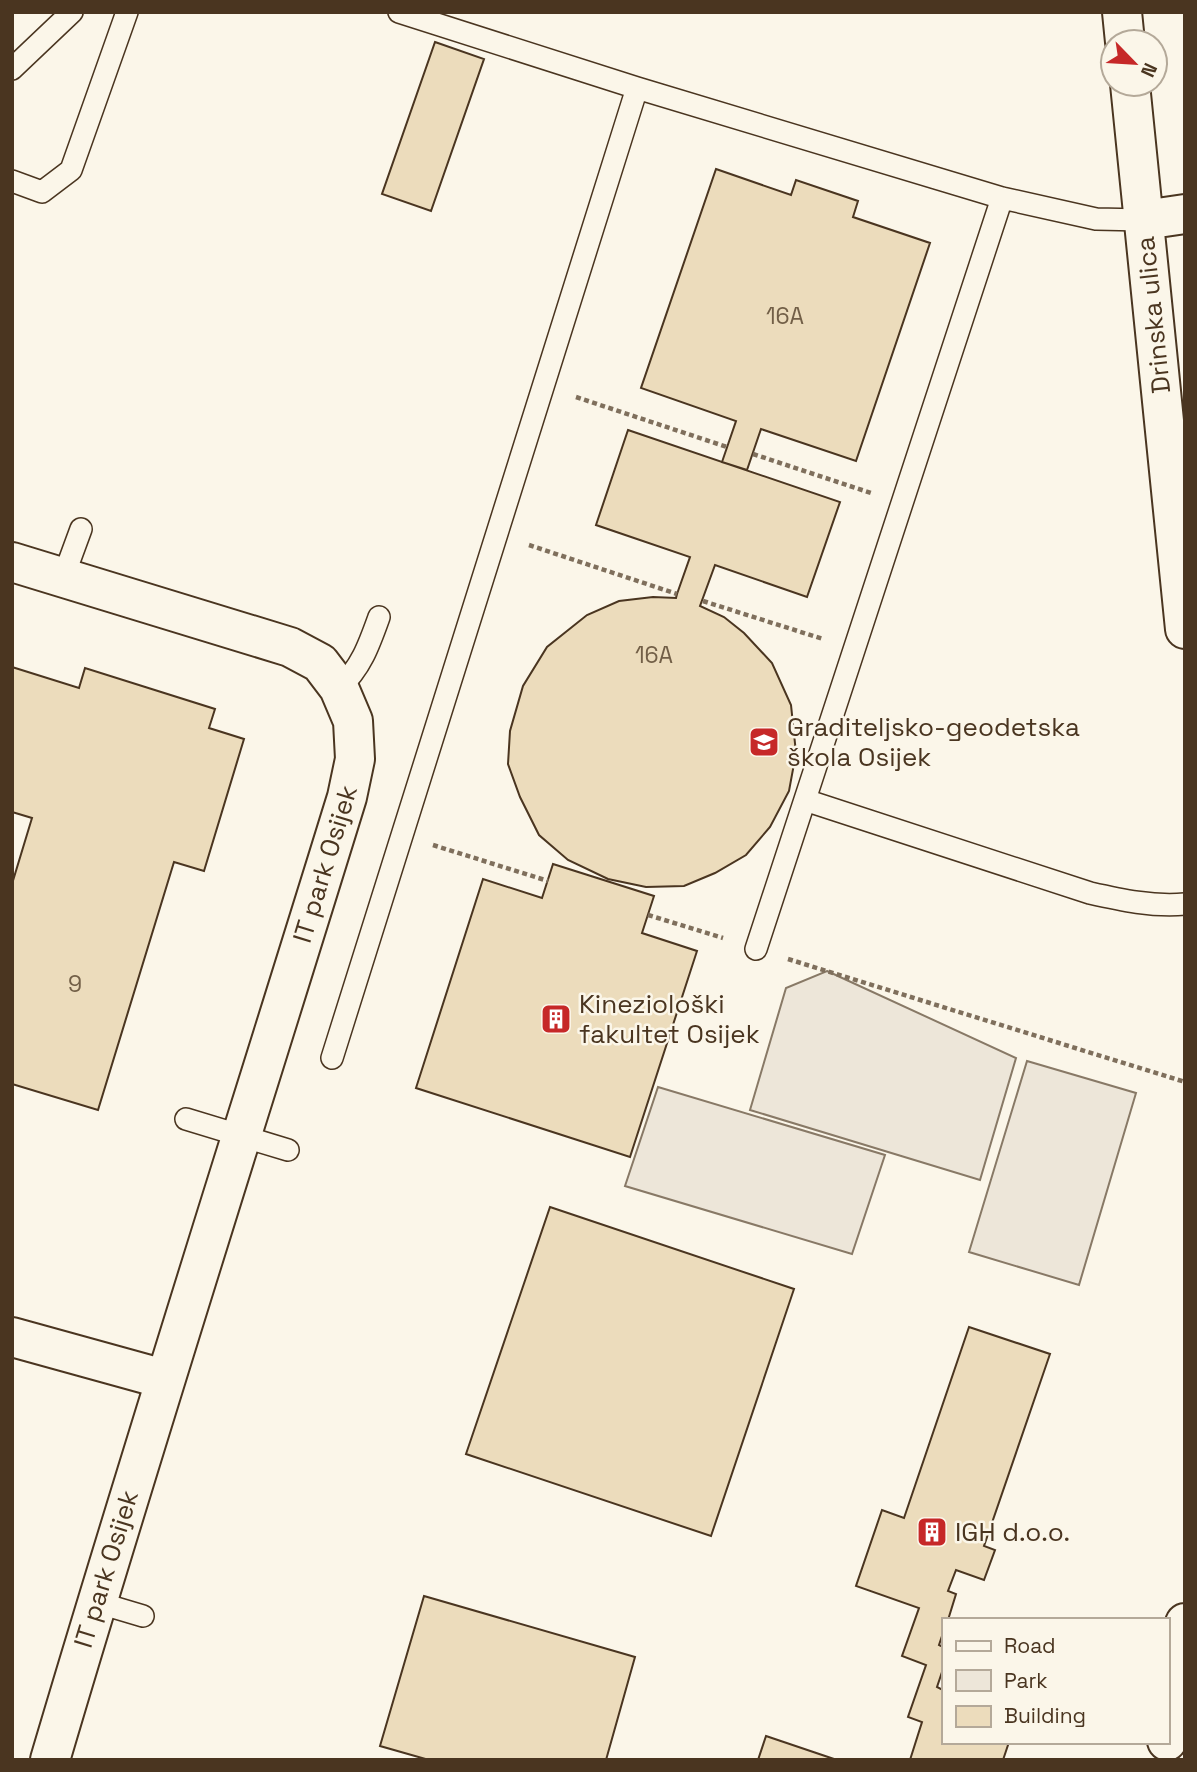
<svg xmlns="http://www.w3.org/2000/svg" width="1197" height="1772" font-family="'Space Grotesk',sans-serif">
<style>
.green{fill:#ede6d9;stroke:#887966;stroke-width:2}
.building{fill:#ecdcbc;stroke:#4a3520;stroke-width:2}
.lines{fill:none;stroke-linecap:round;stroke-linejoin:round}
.service-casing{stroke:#4a3520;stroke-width:24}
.minor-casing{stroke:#4a3520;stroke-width:42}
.path{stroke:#7f6f5c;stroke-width:4.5;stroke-dasharray:5 3.5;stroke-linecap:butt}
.service{stroke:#fbf6e9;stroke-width:21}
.minor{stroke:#fbf6e9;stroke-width:38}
.labels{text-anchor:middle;stroke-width:5;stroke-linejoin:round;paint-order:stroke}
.number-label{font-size:23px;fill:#725f47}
.street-label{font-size:26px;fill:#4a3520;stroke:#fbf6e9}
.poi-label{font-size:26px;fill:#4a3520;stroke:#fbf6e9;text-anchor:start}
</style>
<rect width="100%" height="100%" fill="#fbf6e9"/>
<!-- green -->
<path class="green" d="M827 971 1016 1058 980 1180 750 1110 786 988Z
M1027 1061 1136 1093 1079 1285 969 1252Z
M658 1087 885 1155 852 1254 625 1186Z"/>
<!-- building -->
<path class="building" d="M435 42 484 59 431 211 382 194Z
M716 169 791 195 796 180 858 201 853 217 930 243 856 461 761 429 747 470 722 462 736 421 641 388Z
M628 430 840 502 807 597 715 565 700 606 724 617 744 633 772 663 791 705 796 753 789 791 770 827 746 855 715 873 684 886 646 887 608 879 568 860 539 835 520 797 508 764 510 731 523 686 547 647 587 615 619 601 653 597 676 598 677 594 690 557 596 525Z
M12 667 79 688 85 668 215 709 209 728 244 739 204 871 174 862 98 1110 12 1084V884L32 818 12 812Z
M553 864 654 896 642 933 697 951 630 1157 416 1088 483 879 542 898Z
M550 1207 794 1289 711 1536 466 1454Z
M969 1327 1050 1354 984 1546 995 1550 984 1580 956 1570 948 1591 956 1594 948 1620H943V1633L939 1645 943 1647V1669L937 1687 943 1690V1742H1009L1003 1760H910L922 1722 908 1717 926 1665 902 1656 919 1608 856 1586 882 1510 904 1518Z
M424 1596 635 1657 606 1760H429L380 1746Z
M766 1736 837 1760H758Z"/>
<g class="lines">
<!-- service casing -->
<g class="service-casing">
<path id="service" d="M399 12 637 88 1002 198 1096 219 1144 220
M12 69 72 12
M12 181 42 192 71 170 127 12
M63 578 81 529
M339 688C361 668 369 645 379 617
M805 800 1090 893C1121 900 1153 907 1185 904
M756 949 1002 198
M332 1058 637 88
M186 1119 288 1150
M96 1602 143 1616"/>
</g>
<!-- minor casing -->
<g class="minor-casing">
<path id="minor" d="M1122 12 1125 42
M1130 84 1185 629
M1144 220 1185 214
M12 562 290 647 320 663 339 688 353 721 355 759 347 797C248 1118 145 1438 50 1760
M12 1337 164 1379
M1167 1741 1185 1623"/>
</g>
<!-- path -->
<path class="path" d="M576 397 727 447
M753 454 871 493
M529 545 677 594
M703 601 823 639
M433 845 548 881
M648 915 723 938
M788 959 1185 1082"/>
<!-- service -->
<use href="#service" class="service"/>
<!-- minor -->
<use href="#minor" class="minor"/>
</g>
<!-- icons -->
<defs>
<g id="school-square" transform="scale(1.575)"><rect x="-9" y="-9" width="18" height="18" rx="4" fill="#c62828" stroke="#fbf6e9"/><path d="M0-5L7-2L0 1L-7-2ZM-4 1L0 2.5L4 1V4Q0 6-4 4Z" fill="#fff"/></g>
<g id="building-square" transform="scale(1.575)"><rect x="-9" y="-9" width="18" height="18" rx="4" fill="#c62828" stroke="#fbf6e9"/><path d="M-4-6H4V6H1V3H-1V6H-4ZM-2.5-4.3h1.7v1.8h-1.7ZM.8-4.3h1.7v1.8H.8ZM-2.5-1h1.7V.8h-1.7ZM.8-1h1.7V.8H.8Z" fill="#fff"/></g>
</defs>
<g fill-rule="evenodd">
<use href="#school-square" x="764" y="742"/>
<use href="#building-square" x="556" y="1019"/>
<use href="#building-square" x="932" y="1532"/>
</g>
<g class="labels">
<!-- number labels -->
<g class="number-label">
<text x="785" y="324">16A</text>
<text x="654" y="663">16A</text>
<text x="75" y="992">9</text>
</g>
<!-- street labels -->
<g class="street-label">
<text transform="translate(1153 315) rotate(-96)" y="9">Drinska ulica</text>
<text transform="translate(325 864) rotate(-73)" y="9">IT park Osijek</text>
<text transform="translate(106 1569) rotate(-73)" y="9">IT park Osijek</text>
</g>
<!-- poi labels -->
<g class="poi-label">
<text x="787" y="736">Graditeljsko-geodetska<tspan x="787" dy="30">škola Osijek</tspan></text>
<text x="579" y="1013">Kineziološki<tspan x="579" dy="30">fakultet Osijek</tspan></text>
<text x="955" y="1541">IGH d.o.o.</text>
</g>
</g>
<!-- border -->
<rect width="1197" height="1772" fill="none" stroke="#4a3520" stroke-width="28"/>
<!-- legend -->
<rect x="942" y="1618" width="228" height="126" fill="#fbf6e9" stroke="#b4a999" stroke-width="2"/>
<rect x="956" y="1641" width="35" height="10" fill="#fbf6e9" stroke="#b4a999" stroke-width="2"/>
<text x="1004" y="1653" font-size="21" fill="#4a3520">Road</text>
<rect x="956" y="1670" width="35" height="21" fill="#ede6d9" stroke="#b4a999" stroke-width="2"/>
<text x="1004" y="1688" font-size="21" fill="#4a3520">Park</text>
<rect x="956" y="1706" width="35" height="21" fill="#ecdcbc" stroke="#b4a999" stroke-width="2"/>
<text x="1004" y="1723" font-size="21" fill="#4a3520">Building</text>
<!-- north arrow -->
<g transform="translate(1134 63) rotate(115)"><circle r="33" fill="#fbf6e9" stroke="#b4a999" stroke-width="2"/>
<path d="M0-5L12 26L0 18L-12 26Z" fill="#c62828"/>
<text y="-10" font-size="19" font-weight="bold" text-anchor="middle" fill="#4a3520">N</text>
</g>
</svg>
